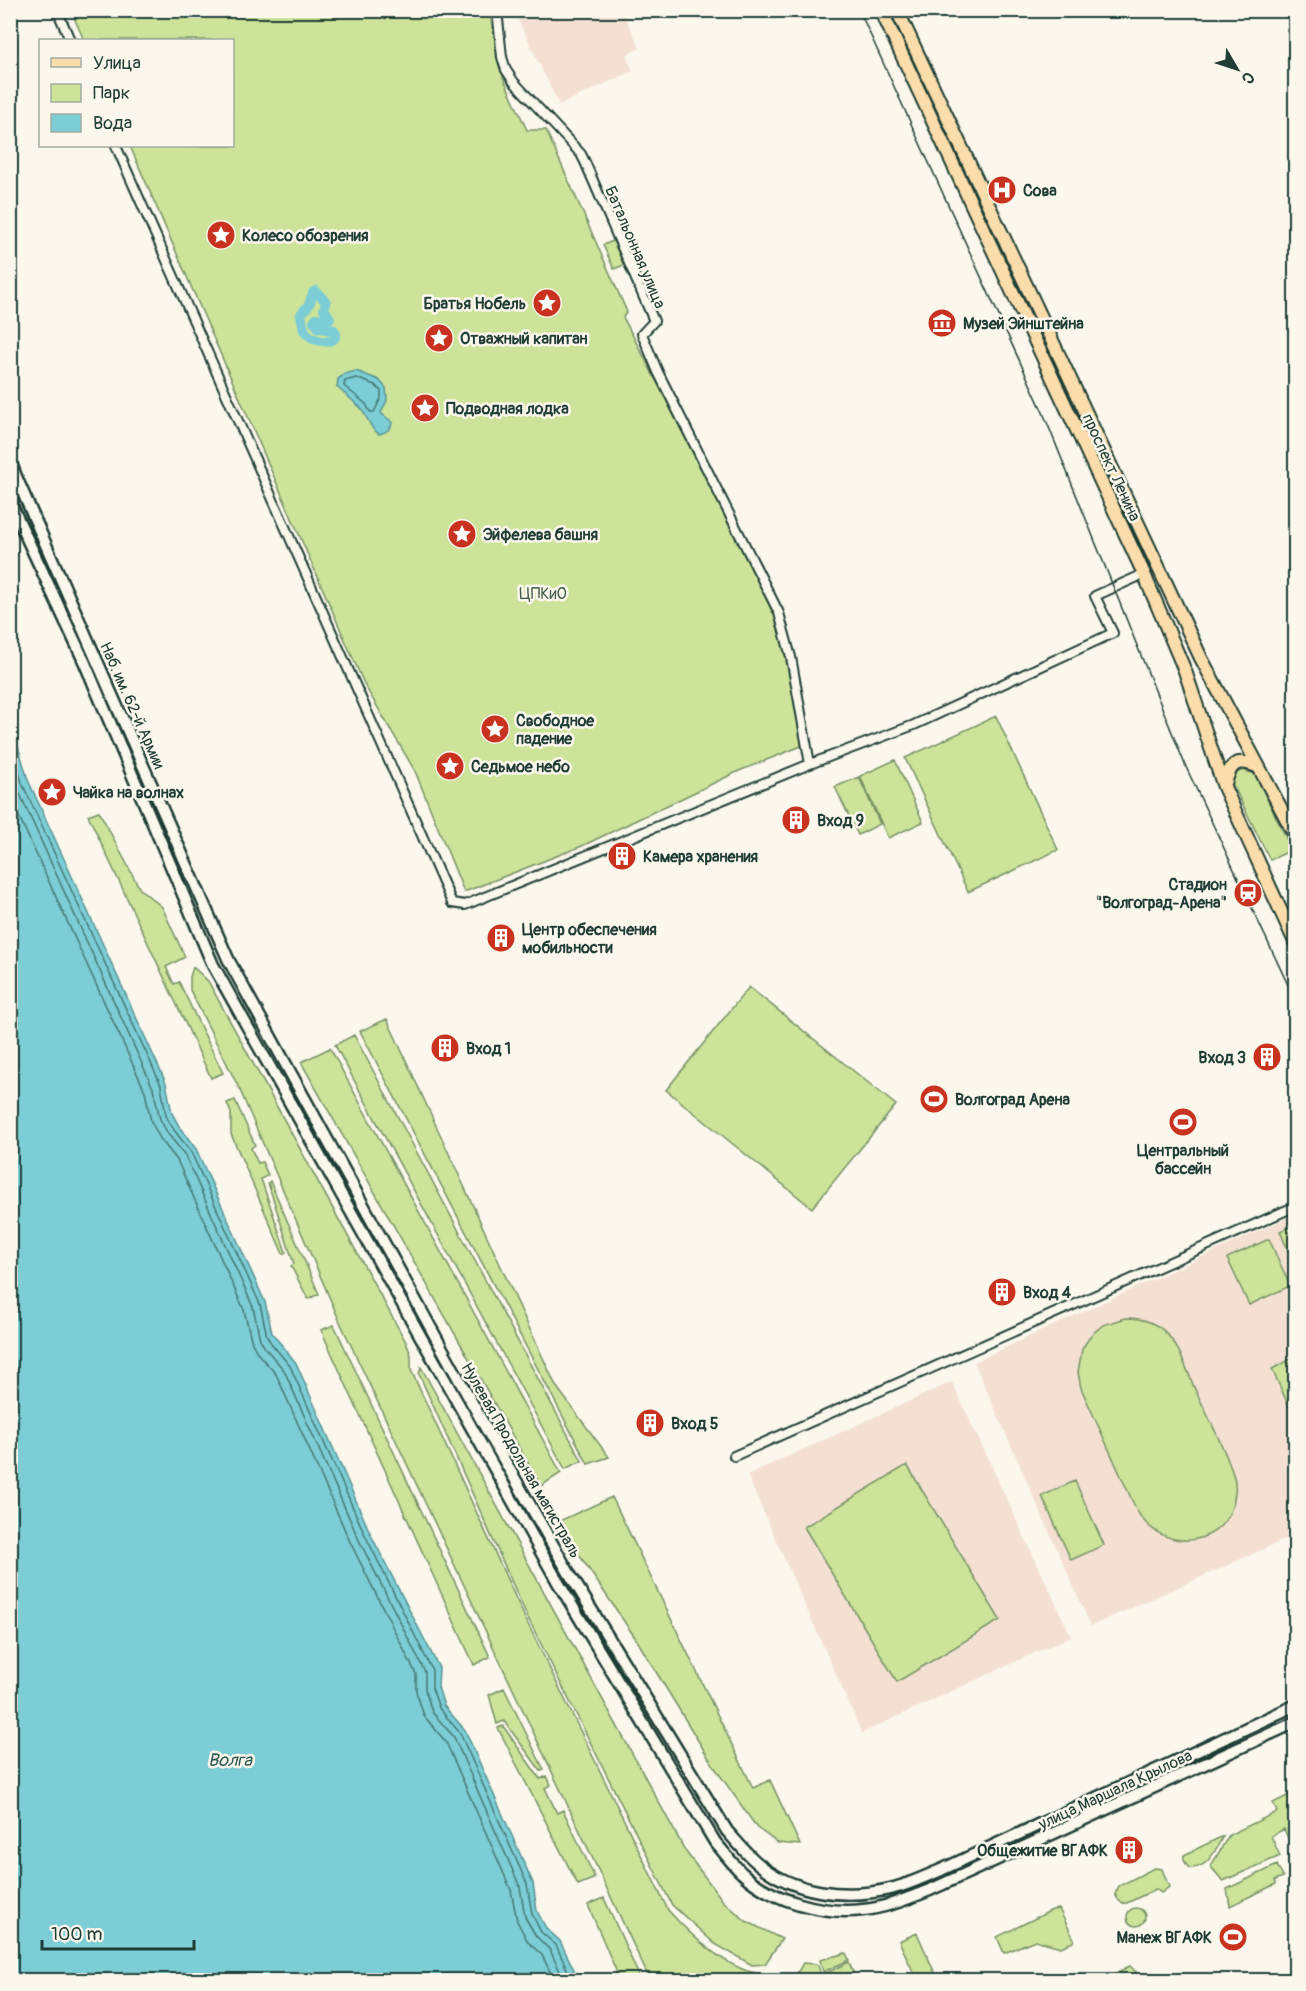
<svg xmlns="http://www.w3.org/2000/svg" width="1306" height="1991" font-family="Pangolin,sans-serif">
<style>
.built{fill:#f3e0d2}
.green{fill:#cce399;stroke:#769066;stroke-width:1.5}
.water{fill:#7ccdd5;stroke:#579395;stroke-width:1.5}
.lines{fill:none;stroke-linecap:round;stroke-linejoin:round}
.shore{stroke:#447774;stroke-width:1.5}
.canal{stroke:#7ccdd5;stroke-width:10}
.street-casing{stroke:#1f3d34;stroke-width:12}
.secondary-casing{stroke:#1f3d34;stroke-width:15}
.primary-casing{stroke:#1f3d34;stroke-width:16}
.street{stroke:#fbf7ec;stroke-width:8}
.secondary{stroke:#fbf7ec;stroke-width:10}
.primary{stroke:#fbddab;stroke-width:12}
.tram{stroke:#1f3d34;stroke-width:1.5}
.labels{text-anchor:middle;stroke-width:5;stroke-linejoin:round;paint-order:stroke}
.poi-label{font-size:16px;font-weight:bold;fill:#1f3d34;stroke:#fbf7ec;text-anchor:start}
.street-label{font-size:16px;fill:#1f3d34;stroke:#fbf7ec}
.park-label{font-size:16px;fill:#425e48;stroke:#fbf7ec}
.water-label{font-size:18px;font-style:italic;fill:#325a54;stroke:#fbf7ec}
</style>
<rect width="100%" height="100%" fill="#fbf7ec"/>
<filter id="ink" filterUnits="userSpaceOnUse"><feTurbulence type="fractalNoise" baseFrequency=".0167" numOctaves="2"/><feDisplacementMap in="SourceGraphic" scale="12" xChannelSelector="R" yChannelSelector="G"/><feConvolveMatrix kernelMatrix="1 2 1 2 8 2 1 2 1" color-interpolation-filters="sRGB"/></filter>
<g filter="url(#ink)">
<!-- built -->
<path class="built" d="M514 11H622L640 48 626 55 633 71 559 105Z
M1295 1214V1535L1091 1626 974 1362Z
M952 1382 1071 1636 862 1733 747 1475Z"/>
<!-- green -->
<path class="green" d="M71 11H489L503 77 527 130H546L627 312 623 317 776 608 804 745 739 771 582 846 464 892 415 771 365 686 130 146H232V40H84Z
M613 241 624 265 614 269 603 245Z
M996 716 1058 850 968 892 905 758Z
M895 760 923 822 888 838 860 776Z
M1243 770 1255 774 1292 850 1270 860 1231 781 1234 774Z
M859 777 880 824 858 835 835 787Z
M99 811 140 889 162 907 185 957 166 967 174 984 179 982 223 1073 211 1078 88 815Z
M193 967 208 981 406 1342 411 1355V1370L525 1618 668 1910C689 1934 730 1973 764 1974V1980H650L340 1322 239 1088 190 990V977Z
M749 987 896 1105 812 1208 666 1090Z
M387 1019 556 1386 609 1457 588 1464 360 1031Z
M354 1035 582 1461 565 1469 335 1045Z
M330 1048 561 1473 541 1486 301 1062Z
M235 1100 255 1145 251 1148 258 1163 262 1162 268 1175 261 1179 286 1252 283 1254 231 1134V1113L227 1103Z
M270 1181 319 1294 308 1299 291 1266 294 1264 268 1183Z
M1295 1225V1268L1280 1231Z
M1269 1239 1290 1286 1249 1305 1227 1258Z
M1126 1318C1142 1318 1156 1322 1167 1334 1180 1348 1187 1370 1194 1387 1207 1415 1222 1442 1232 1471 1235 1478 1236 1486 1235 1493 1230 1549 1160 1556 1136 1509L1081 1388 1078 1372 1082 1349 1091 1335 1103 1325Z
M334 1325 490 1657 474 1665 321 1330Z
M1295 1357V1420L1272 1369Z
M421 1367 686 1852 723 1901 746 1921 782 1939 765 1964 752 1965 715 1944 672 1905 527 1616 419 1374Z
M907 1465 1000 1620 897 1682 804 1527Z
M1075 1481 1104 1545 1071 1560 1042 1496Z
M612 1497 753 1788 770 1780 800 1845 778 1843 757 1828 713 1765 636 1639 557 1522Z
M504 1688 544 1770 541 1771 504 1721 497 1724 489 1695Z
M503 1726 540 1779 547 1776 551 1785 545 1788 557 1813 563 1810 595 1878 578 1885 498 1728Z
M1295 1792V1849L1293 1850 1284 1829 1271 1836 1280 1856 1223 1881 1211 1867 1212 1864 1229 1835 1277 1812 1273 1803Z
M1223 1836C1215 1851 1208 1869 1189 1868 1185 1863 1183 1860 1184 1855Z
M1277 1865 1283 1877 1275 1880 1276 1884 1230 1906 1227 1889Z
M1154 1868 1162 1869 1169 1887 1161 1893 1156 1889 1127 1903C1120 1904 1118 1900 1115 1894L1119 1886Z
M604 1898 640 1978 634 1980H620L588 1905Z
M1127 1917a9 9 0 1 1 18 0a9 9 0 1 1-18 0Z
M1059 1909 1074 1939 1073 1942 1061 1947 1035 1940 1004 1953 997 1937 1052 1910Z
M917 1933 938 1980H917L899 1941Z
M846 1953 849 1960 823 1972 820 1960Z
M849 1962 856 1980H824V1974Z
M803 1963 816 1964 819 1967 821 1980H793Z
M1130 1966 1136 1972 1141 1980H1101Z"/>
<!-- water -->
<path class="water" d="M356 371 379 380 386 388 387 400 381 413 392 422C392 429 385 433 379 434L373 429 361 408 337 387 338 379 345 374Z
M10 704 18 746 28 780 166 1083 172 1113 179 1126 196 1149 265 1302 272 1333 296 1363 371 1535 439 1668 438 1687 444 1706 465 1730 533 1883 537 1911 546 1928 560 1941 579 1980H11Z"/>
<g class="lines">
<!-- shore -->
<path class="shore" d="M356 378 375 385 381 391V398L374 412H370L366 404 344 386 345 381Z
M10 740 22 783 161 1085 166 1116 174 1130 191 1152 260 1304 267 1336 271 1343 290 1366 366 1537 432 1670V1688L439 1708 460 1733 527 1884 532 1914 541 1932 556 1945 572 1980
M10 772 153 1088 160 1119 168 1134 185 1155 253 1307 260 1339 265 1348 284 1370 359 1540 425 1672V1689L432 1712 454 1737 520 1887 525 1917 536 1936 550 1950 564 1980
M10 797 145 1091 151 1122 161 1140 177 1160 244 1310 252 1343 258 1354 276 1374 351 1544 416 1674V1691L424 1716 446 1742 511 1890 517 1921 528 1942 542 1955 554 1980"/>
<!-- canal -->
<path class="canal" d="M316 291 326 302 324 309 330 318 328 320 316 318 314 321 319 328 334 330 336 334 334 339C324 344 311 340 304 330L301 314 309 305 313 293Z"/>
<!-- street casing -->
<g class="street-casing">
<path id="street" d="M57 10 70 40
M497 10 502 57 506 70 514 82 581 154 585 162 654 321 642 334 658 372 779 613 791 657 810 764
M116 146 452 903 465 905 810 764 914 725 1113 633 1095 596 1144 574
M734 1456 1296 1206"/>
</g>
<!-- secondary casing -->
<g class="secondary-casing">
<path id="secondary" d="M10 461 17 479 229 961 488 1432 569 1573 727 1831C736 1841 745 1852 755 1861 792 1894 847 1900 894 1888 910 1884 926 1876 941 1870L1296 1705
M10 502 84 661 213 965 559 1584 715 1842C724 1852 732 1864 742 1873 771 1901 825 1915 863 1910 886 1908 909 1898 930 1890L1296 1722"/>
</g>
<!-- primary casing -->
<g class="primary-casing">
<path id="primary" d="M881 10 1144 574 1185 671 1224 787 1296 944
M897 10 1201 658 1296 837
M1224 787C1230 764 1235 757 1259 767"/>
</g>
<!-- street -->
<use href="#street" class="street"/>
<!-- secondary -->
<use href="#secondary" class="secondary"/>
<!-- primary -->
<use href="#primary" class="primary"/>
<!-- tram -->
<path class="tram" d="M859 10 1042 410 1186 767 1296 1002"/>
</g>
</g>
<!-- icons -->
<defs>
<g id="hospital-disc" transform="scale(1.5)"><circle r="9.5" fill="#c8321e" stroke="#fbf7ec"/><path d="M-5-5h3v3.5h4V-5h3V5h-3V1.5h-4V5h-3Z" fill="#fff"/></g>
<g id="sight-disc" transform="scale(1.5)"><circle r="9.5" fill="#c8321e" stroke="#fbf7ec"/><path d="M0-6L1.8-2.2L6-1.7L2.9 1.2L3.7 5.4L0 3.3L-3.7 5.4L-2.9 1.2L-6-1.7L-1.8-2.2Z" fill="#fff"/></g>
<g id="museum-disc" transform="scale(1.5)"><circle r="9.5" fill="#c8321e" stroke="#fbf7ec"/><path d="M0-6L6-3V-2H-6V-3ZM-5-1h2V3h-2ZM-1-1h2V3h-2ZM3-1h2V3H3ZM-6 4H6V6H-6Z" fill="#fff"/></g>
<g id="building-disc" transform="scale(1.5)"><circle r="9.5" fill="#c8321e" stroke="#fbf7ec"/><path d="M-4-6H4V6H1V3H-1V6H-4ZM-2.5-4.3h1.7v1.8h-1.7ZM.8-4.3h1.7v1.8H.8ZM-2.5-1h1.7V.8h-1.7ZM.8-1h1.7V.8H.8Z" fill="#fff"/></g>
<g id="station-disc" transform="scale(1.5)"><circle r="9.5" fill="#c8321e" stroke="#fbf7ec"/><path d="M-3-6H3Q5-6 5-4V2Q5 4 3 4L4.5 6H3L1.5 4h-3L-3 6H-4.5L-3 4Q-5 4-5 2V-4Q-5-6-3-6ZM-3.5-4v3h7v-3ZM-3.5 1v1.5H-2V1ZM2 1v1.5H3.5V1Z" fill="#fff"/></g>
<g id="stadium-disc" transform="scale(1.5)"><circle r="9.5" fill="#c8321e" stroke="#fbf7ec"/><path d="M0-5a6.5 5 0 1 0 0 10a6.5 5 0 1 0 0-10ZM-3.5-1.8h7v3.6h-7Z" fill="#fff"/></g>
</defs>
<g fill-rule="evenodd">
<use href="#hospital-disc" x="1002" y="190"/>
<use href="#sight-disc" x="221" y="235"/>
<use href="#sight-disc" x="547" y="303"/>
<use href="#museum-disc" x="942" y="323"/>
<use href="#sight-disc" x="439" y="338"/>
<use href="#sight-disc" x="425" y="408"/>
<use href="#sight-disc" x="462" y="534"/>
<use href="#sight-disc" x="495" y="729"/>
<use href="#sight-disc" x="450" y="766"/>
<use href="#sight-disc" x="52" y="792"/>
<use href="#building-disc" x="796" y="820"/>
<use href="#building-disc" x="622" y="856"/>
<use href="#station-disc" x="1248" y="893"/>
<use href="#building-disc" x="501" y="938"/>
<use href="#building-disc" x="445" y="1048"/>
<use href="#building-disc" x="1267" y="1057"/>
<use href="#stadium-disc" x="934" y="1099"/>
<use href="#stadium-disc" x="1183" y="1122"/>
<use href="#building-disc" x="1002" y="1292"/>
<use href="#building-disc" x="650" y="1423"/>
<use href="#building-disc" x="1129" y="1850"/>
<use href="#stadium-disc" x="1233" y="1937"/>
</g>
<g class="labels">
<!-- poi labels -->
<g class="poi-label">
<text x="1023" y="196">Сова</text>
<text x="242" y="241">Колесо обозрения</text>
<text x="526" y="309" text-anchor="end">Братья Нобель</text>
<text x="963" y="329">Музей Эйнштейна</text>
<text x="460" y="344">Отважный капитан</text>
<text x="446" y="414">Подводная лодка</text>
<text x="483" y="540">Эйфелева башня</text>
<text x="516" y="726">Свободное<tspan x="516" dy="18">падение</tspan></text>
<text x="471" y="772">Седьмое небо</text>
<text x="73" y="798">Чайка на волнах</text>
<text x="817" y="826">Вход 9</text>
<text x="643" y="862">Камера хранения</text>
<text x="1227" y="890" text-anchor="end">Стадион<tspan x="1227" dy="18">"Волгоград-Арена"</tspan></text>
<text x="522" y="935">Центр обеспечения<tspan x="522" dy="18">мобильности</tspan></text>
<text x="466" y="1054">Вход 1</text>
<text x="1246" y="1063" text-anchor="end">Вход 3</text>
<text x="955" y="1105">Волгоград Арена</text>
<text x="1183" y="1156" text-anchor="middle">Центральный<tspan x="1183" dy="18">бассейн</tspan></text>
<text x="1023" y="1298">Вход 4</text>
<text x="671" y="1429">Вход 5</text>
<text x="1108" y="1856" text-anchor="end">Общежитие ВГАФК</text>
<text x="1212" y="1943" text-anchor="end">Манеж ВГАФК</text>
</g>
<!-- street labels -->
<g class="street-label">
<text transform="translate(636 247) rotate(67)" y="6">Батальонная улица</text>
<text transform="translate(1112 467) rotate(65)" y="6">проспект Ленина</text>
<text transform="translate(133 705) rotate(66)" y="6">Наб. им. 62-й Армии</text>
<text transform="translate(522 1460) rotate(60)" y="6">Нулевая Продольная магистраль</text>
<text transform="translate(1115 1789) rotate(-25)" y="6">улица Маршала Крылова</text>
</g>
<!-- park labels -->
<g class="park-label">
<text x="543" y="599">ЦПКиО</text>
</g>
<!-- water labels -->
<g class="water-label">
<text x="230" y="1766">Волга</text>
</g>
</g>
<!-- margin -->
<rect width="1306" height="1991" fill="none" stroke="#fbf7ec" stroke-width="36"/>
<rect x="18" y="18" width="1270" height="1955" fill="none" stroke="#1f3d34" stroke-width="2" filter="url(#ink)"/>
<!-- legend -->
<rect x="39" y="39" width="195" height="108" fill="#fbf7ec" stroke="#a3ada2" stroke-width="1.5"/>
<rect x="51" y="58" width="30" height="9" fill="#fbddab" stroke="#a3ada2" stroke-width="1.5"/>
<text x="93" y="69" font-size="18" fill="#1f3d34">Улица</text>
<rect x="51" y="84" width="30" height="18" fill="#cce399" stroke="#a3ada2" stroke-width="1.5"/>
<text x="93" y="99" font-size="18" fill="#1f3d34">Парк</text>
<rect x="51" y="114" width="30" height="18" fill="#7ccdd5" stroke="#a3ada2" stroke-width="1.5"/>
<text x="93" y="129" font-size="18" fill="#1f3d34">Вода</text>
<!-- north arrow -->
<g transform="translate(1237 69) rotate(129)" stroke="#fbf7ec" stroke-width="4.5" paint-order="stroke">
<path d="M0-4.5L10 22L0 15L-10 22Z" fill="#1f3d34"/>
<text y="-9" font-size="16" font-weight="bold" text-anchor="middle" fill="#1f3d34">С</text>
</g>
<!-- scale -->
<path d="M42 1940v9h152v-9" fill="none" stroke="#1f3d34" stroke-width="3"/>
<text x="51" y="1940" font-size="18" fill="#1f3d34" stroke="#fbf7ec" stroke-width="4.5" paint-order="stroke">100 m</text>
</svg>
